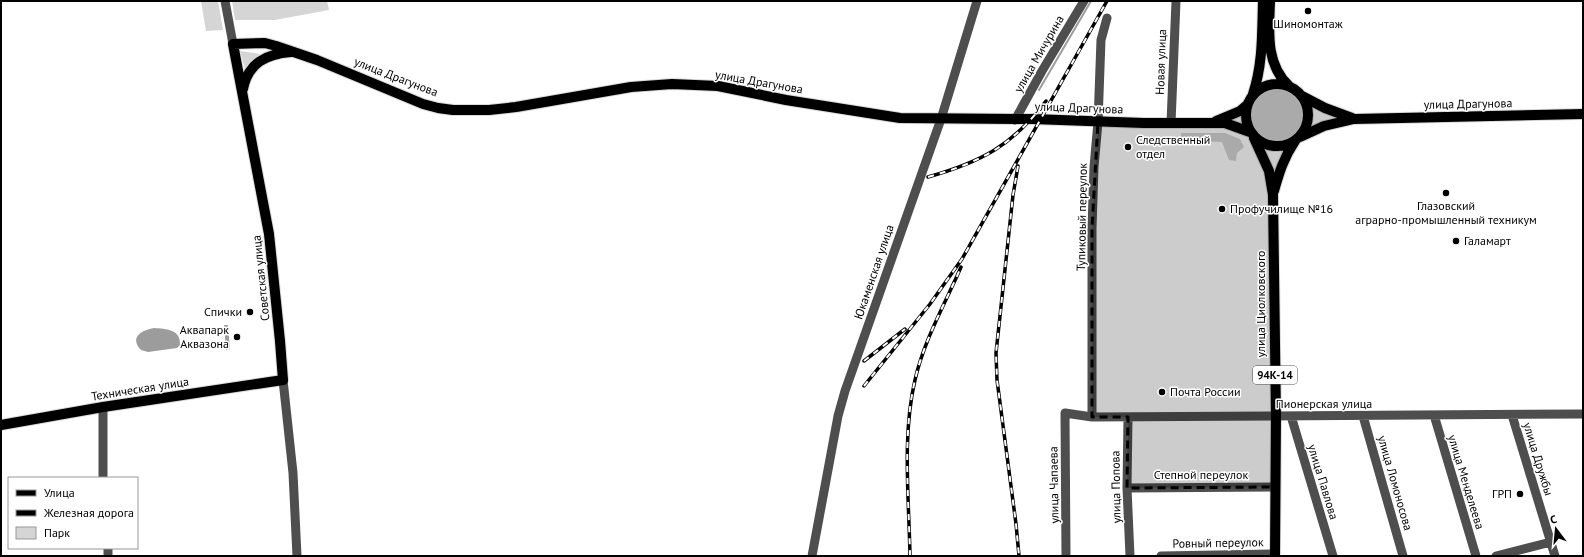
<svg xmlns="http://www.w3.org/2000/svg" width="1584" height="557" font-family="'PT Sans',sans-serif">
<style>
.green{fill:#d5d5d5}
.water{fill:#9c9c9c}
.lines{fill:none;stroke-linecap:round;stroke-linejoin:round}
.stream{stroke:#9c9c9c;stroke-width:2}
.major-casing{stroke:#dbdbdb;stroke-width:12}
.minor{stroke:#4e4e4e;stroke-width:9}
.major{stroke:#000;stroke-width:10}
.rail-casing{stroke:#000;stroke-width:3.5}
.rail{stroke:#fff;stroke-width:2;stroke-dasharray:6;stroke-linecap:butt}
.marked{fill:#000;fill-opacity:0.2;stroke:#000;stroke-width:3;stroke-dasharray:8 5;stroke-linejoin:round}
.poi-dot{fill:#000;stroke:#fff;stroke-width:1.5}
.labels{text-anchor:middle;stroke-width:3;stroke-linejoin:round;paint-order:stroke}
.shield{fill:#fff;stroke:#4c4c4c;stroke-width:1}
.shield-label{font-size:11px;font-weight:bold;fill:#000}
.poi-label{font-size:12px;fill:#000;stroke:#fff;text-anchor:start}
.street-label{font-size:12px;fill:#000;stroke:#fff}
</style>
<rect width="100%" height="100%" fill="#fff"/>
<!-- green -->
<path class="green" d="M201 1H218L223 30 206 31Z
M232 1H327L329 10 275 20H235Z
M240 51 268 55 246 73Z
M1250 115a27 27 0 1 1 54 0a27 27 0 1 1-54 0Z
M1181 133H1225L1240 139 1244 147 1237 153 1236 161 1229 160 1222 142 1181 140Z"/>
<!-- water -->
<path class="water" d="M224 325H228L230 349 226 350Z
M154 328C166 329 181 329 180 345L177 348 148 352 141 350C129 337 142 330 154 328Z"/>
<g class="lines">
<!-- stream -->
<path class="stream" d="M1039 90 1091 1"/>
<!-- major casing -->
<g class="major-casing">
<path id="major" d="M1270 1C1269 31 1265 64 1289 86
M1246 115a31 31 0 1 1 62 0a31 31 0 1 1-62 0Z
M243 89C248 63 266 54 291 52
M1253 94C1263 64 1262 33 1263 1
M1302 96 1325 108 1352 118
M1216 121 1240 111 1247 105
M1300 137 1324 126 1354 119 1583 114
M1254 138 1269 171 1273 195 1276 416 1275 556
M1274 191C1279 173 1284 157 1295 141
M1 425 103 407 283 380 280 341 269 234 233 44 265 43 276 46 317 60 423 104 438 108 453 110H489L516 107 631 87 672 84 718 86 786 100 900 118 1032 119 1144 123H1225L1250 132"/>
</g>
<!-- minor -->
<path class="minor" d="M225 1 233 44
M1015 120 1042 71 1084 1
M1171 123 1176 1
M283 380 293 473 297 556
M103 407V478
M1434 415 1476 556
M1512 415 1555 556
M1291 416 1333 556
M1363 416 1403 556
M1092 417V228L1094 167 1098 122 1101 40 1107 18
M1128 417 1127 488 1130 556
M1127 488 1275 487
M108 548V556
M812 556 838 416 845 391 941 119 977 1
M1066 556 1065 413 1092 417 1583 414
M1161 556 1275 554
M1496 556 1551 542"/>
<!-- major -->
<use href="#major" class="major"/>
<!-- rail casing -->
<g class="rail-casing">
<path id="rail" d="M1018 166 1013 195 996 353 997 380 1016 524 1019 556
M928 177C981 162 1012 146 1046 101
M864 361 905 329
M864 386 930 304 962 259 1107 1
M910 556C909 499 902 435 915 380 924 340 945 304 961 267"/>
</g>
<!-- rail -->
<use href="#rail" class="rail"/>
</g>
<!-- marked area -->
<path class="marked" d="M1275 84 1289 86 1313 102 1354 119 1324 126 1295 141 1281 166 1273 195 1275 487 1127 488 1128 417H1092V228L1098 122 1206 123 1220 120 1240 111 1258 89Z"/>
<!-- markers -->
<g class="poi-dot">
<circle cx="1308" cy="11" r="4"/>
<circle cx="1128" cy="147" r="4"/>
<circle cx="1446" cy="193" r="4"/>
<circle cx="1222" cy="209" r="4"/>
<circle cx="1456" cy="241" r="4"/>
<circle cx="250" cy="312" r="4"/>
<circle cx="237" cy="337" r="4"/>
<circle cx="1162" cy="392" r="4"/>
<circle cx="1520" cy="494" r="4"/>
</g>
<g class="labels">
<!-- shield labels -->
<rect class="shield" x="1253" y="366" width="44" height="18" rx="3"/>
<g class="shield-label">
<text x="1275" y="379">94К-14</text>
</g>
<!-- poi labels -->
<g class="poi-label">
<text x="1308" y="28" text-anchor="middle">Шиномонтаж</text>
<text x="1136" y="144">Следственный<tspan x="1136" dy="14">отдел</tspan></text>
<text x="1446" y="210" text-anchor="middle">Глазовский<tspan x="1446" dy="14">аграрно-промышленный техникум</tspan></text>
<text x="1230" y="213">Профучилище №16</text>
<text x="1464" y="245">Галамарт</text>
<text x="242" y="316" text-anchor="end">Спички</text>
<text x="229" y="334" text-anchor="end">Аквапарк<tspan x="229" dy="14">Аквазона</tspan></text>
<text x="1170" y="396">Почта России</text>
<text x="1512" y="498" text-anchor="end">ГРП</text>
</g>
<!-- street labels -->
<g class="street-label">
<text transform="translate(1039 54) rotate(-60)" y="4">улица Мичурина</text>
<text transform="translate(1161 62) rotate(-88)" y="4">Новая улица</text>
<text transform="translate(396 77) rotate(21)" y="4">улица Драгунова</text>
<text transform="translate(759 82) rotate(10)" y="4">улица Драгунова</text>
<text transform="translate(1468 104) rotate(-1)" y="4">улица Драгунова</text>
<text transform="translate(1079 108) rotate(2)" y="4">улица Драгунова</text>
<text transform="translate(1082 217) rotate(-89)" y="4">Тупиковый переулок</text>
<text transform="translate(874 272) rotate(-71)" y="4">Юкаменская улица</text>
<text transform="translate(261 278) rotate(-96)" y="4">Советская улица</text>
<text transform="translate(1261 304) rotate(-90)" y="4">улица Циолковского</text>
<text transform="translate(140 389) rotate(-9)" y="4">Техническая улица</text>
<text x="1324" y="408">Пионерская улица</text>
<text transform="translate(1538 459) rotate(73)" y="4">улица Дружбы</text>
<text x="1201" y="479">Степной переулок</text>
<text transform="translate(1323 482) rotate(73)" y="4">улица Павлова</text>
<text transform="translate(1466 482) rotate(73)" y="4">улица Менделеева</text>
<text transform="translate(1395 483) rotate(74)" y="4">улица Ломоносова</text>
<text transform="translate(1054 485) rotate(-91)" y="4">улица Чапаева</text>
<text transform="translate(1116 487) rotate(-91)" y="4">улица Попова</text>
<text transform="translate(1218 543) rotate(-1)" y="4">Ровный переулок</text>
</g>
</g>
<!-- border -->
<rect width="1584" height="557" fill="none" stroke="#000000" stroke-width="4"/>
<!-- legend -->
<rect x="8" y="477" width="130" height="72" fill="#ffffff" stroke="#999999"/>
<rect x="16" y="490" width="20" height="6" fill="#000000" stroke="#999999"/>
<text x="44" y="497" font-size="12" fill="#000000">Улица</text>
<rect x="16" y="510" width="20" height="6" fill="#000000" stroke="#999999"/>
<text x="44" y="517" font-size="12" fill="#000000">Железная дорога</text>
<rect x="16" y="527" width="20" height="12" fill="#d5d5d5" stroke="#999999"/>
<text x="44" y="537" font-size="12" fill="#000000">Парк</text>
<!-- north arrow -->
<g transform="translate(1556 529) rotate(344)" stroke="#ffffff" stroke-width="3" paint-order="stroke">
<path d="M0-3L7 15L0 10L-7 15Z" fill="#000000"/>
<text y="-6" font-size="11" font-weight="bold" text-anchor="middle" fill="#000000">С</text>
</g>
</svg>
